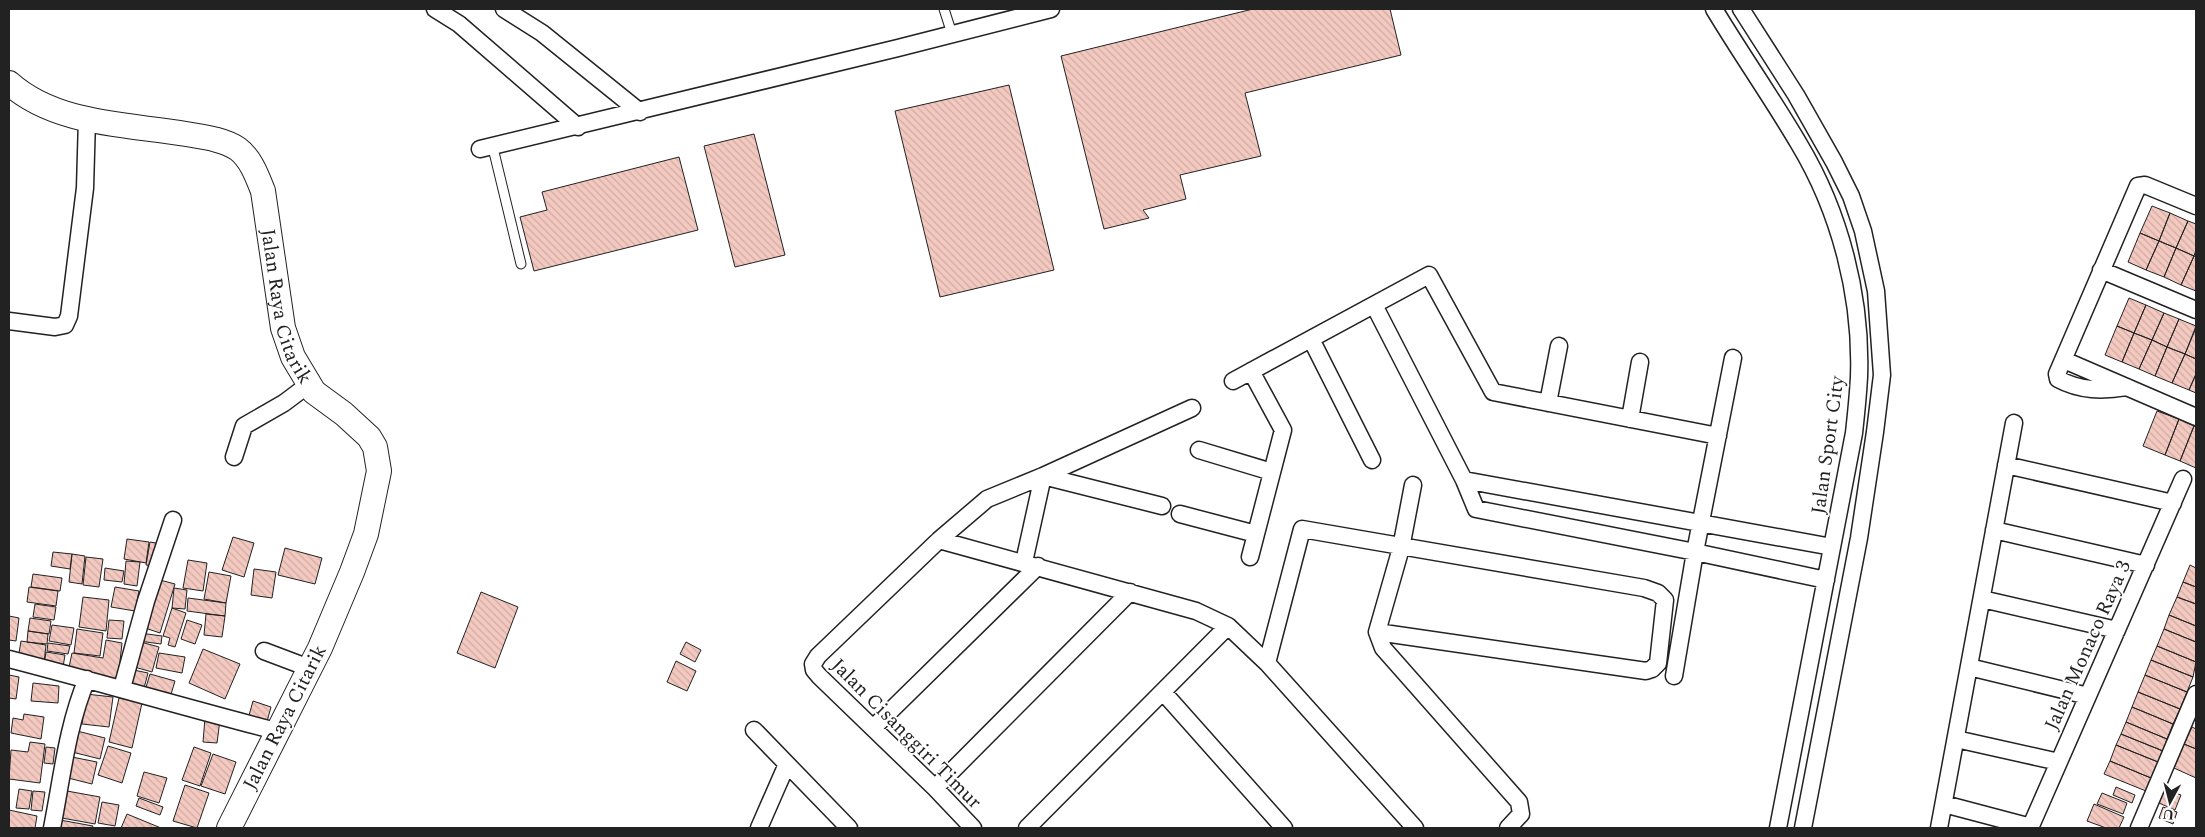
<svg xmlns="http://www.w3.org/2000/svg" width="2205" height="837" font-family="Spectral,serif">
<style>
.building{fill:url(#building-back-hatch);stroke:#222}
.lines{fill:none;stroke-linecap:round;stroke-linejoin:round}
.lane-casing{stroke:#222;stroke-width:11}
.street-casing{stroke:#222;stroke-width:19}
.secondary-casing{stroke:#222;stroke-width:26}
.lane{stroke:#fff;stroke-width:9}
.street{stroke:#fff;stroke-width:16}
.secondary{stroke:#fff;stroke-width:24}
.labels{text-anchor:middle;stroke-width:4;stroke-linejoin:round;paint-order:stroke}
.street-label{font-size:20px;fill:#222;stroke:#fff}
</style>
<defs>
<pattern id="building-back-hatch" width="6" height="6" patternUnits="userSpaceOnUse" patternTransform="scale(1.25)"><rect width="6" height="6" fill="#f3c9c0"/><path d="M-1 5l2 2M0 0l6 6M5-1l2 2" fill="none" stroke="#d0aca5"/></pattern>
</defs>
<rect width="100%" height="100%" fill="#fff"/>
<!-- building -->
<path class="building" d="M1253 9H1390L1401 55 1245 93 1261 156 1180 175 1186 199 1143 210 1149 218 1104 229 1061 56Z
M1009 85 1054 270 940 297 895 111Z
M754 134 785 255 735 267 704 146Z
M679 157 698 230 534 271 520 217 547 210 542 192Z
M2152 206 2170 213 2159 241 2140 233Z
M2170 213 2188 221 2176 248 2159 241Z
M2188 221 2196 224V250L2194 256 2176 248Z
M2140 233 2159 241 2146 270 2128 262Z
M2159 241 2176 248 2164 277 2146 270Z
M2176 248 2194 256 2181 285 2164 277Z
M2194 256 2196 257V291L2181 285Z
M2129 298 2146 305 2134 333 2117 326Z
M2146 305 2164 313 2152 340 2134 333Z
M2164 313 2179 319 2167 347 2152 340Z
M2179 319 2196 326 2185 354 2167 347Z
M2117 326 2134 333 2122 362 2105 355Z
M2196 328V359L2185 354Z
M2134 333 2152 340 2139 369 2122 362Z
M2152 340 2167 347 2155 376 2139 369Z
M2167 347 2185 354 2172 383 2155 376Z
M2185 354 2196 359V374L2189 390 2172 383Z
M2196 374V393L2189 390Z
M2157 411 2179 419 2165 455 2143 446Z
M2179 419 2194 426 2180 461 2165 455Z
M2194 426 2196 427V468L2180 461Z
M233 537 254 543 244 577 222 570Z
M127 539 149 542 146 563 124 559Z
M150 542 156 543 153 566 146 565Z
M285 548 322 558 315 584 278 575Z
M53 552 72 554 70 569 51 566Z
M72 554 85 556 82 584 69 582Z
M86 557 103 559 99 587 83 585Z
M188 560 207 563 203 591 183 588Z
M126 561 140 562 137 586 124 584Z
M2190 565 2196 568V587L2183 582Z
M105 568 124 571 122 582 104 580Z
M254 569 276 572 272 598 251 595Z
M209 572 231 576 226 603 204 599Z
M33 574 62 578 60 591 31 587Z
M156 579 175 584 160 633 142 627Z
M2183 582 2196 587V604L2177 597Z
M29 587 58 591 56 606 27 602Z
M115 587 139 591 135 611 111 607Z
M174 588 187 590 185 609 172 608Z
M481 592 518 607 495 668 457 653Z
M83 597 109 600 106 631 79 627Z
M2177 597 2196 604V626L2169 615Z
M188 598 226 603 225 616 187 611Z
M35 604 56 607 54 620 33 617Z
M172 608 186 613 175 647 168 645 170 638 163 636Z
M206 614 225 616 222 637 204 635Z
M2169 615 2196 626V642L2164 629Z
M9 616 19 618 16 641 9 640Z
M30 618 51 621 49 634 28 631Z
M109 620 124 621 122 639 107 638Z
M187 620 202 625 195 644 181 639Z
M52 625 74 628 71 645 49 641Z
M77 629 103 633 100 656 74 653Z
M2164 629 2196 642V662L2157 646Z
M28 631 48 634 47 644 27 642Z
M140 633 162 636 161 644 139 641Z
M106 640 122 643 118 680 68 672 72 653 103 658Z
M21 641 46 645 44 663 18 659Z
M137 641 159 647 152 672 131 666Z
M686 642 701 650 695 662 680 654Z
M48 643 70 646 68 654 47 651Z
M2157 646 2196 662 2193 677 2151 660Z
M203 649 240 664 225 699 189 683Z
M46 652 65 655 63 667 44 665Z
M159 653 185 657 182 673 156 668Z
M2151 660 2193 677 2187 692 2145 675Z
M676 661 696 671 687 691 667 682Z
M129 669 148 673 143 692 125 688Z
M150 674 175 681 169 701 144 694Z
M9 675 19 677 16 699 9 698Z
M2145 675 2187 692 2180 709 2138 692Z
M33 683 59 686 58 703 31 701Z
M2138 692 2180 709 2173 724 2132 707Z
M86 694 113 697 109 727 82 724Z
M119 698 142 703 132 748 109 742Z
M253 701 271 707 266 725 248 719Z
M2132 707 2173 724 2167 739 2126 722Z
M24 714 44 717 41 739 11 733 13 718 23 720Z
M205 718 220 720 217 743 203 742Z
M2126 722 2167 739 2163 751 2121 734Z
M2192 727 2196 729V749L2184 744Z
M77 731 105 738 100 759 72 752Z
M2121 734 2163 751 2158 762 2116 745Z
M30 742 45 744 40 783 9 779 11 750 28 752Z
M2184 744 2196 749V778L2174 768Z
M2116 745 2158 762 2151 778 2110 761Z
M108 746 131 753 122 783 98 775Z
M46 747 55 748 53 764 44 763Z
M194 747 211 753 200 786 182 780Z
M213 754 236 762 225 794 201 786Z
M72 757 97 762 92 784 68 778Z
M2110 761 2151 778 2146 791 2104 774Z
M144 772 167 778 159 803 137 796Z
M185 785 209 793 197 828 173 821Z
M2116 787 2135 795 2132 803 2113 795Z
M19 789 32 791 29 809 16 808Z
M2165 789 2181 795 2175 810 2159 803Z
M33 791 45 792 42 811 31 810Z
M67 791 100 797 95 824 62 818Z
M2102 793 2127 803 2123 814 2097 804Z
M139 798 163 807 160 815 136 806Z
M102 802 119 805 115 826 98 823Z
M2094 804 2124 817 2119 828H2106L2087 821Z
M2163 807 2177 812 2173 824 2159 818Z
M9 810 37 816 35 828H9Z
M127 814 161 828H121Z
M60 820 93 826 92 828H58Z"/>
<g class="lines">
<!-- lane casing -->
<g class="lane-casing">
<path id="lane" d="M944 9 952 34
M493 148 521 264"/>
</g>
<!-- street casing -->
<g class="street-casing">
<path id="street" d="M435 9 459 24 578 127
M504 9 542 33 640 112
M1714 9C1741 54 1772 98 1799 144 1840 212 1862 297 1859 377 1858 396 1856 415 1854 433L1778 828
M1741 9 1796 95 1834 162 1851 196 1863 231 1876 291 1882 375 1875 432 1859 538 1803 828
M480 149 898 48 1051 9
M2101 270 2196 310
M1374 305 1464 480 1476 509 1695 552 1826 580
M9 321 55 327 65 325 69 316 85 188 87 119
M1311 339 1372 460
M2064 360 2196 417
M1233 381 1429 275 1493 392 1718 436
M2127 387C2103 391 2080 391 2058 379L2057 374 2138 186 2145 185 2196 206
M1548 403 1559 346
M1630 419 1640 362
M1199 450 1272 472
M234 457 244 426 284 403 308 385
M2006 465 2173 503
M1043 476 1192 408
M1043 476 1162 506
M1464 480 1832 547
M1413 485 1401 548 1377 632 1383 648 1519 802 1521 814 1508 828
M1180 514 1256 534
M1994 530 2146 565
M939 540 1196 611 1228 626 1267 663 1415 828
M1250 557 1283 430 1251 371
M1982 599 2117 630
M264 651 309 668
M9 659C98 682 187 708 276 731
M1267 663 1302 529 1644 588 1658 593 1665 600 1658 663 1652 669 1646 671 1377 632
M1969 667 2088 696
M1674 676 1695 552 1733 358
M122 688 146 601 173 520
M1163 692 1284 828
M873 728 1038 566
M754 730 849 828
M1956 739 2059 762
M935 788 1130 592
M1944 804 2031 827
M52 828C62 778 67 726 87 679
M759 828 787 764
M973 828 935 788 819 676 814 670 813 664 818 656 939 540 987 499 1043 476 1024 562
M1027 828 1228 626
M1939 828 2014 423
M2030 828 2183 479
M2139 828 2196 694"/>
</g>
<!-- secondary casing -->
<g class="secondary-casing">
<g id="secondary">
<path id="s1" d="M9 83C56 125 127 124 186 134 203 137 223 139 238 149 251 159 257 176 263 191L283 328 293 357 314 392 344 414 369 437 375 447 379 471 366 534 352 572 320 648 229 828"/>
</g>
</g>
<!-- lane -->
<use href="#lane" class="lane"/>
<!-- street -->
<use href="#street" class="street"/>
<!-- secondary -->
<use href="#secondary" class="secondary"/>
</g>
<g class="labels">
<!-- street labels -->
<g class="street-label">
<text dy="7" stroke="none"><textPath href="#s1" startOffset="409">Jalan Raya Citarik</textPath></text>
<text transform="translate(1827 445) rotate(-82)" y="7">Jalan Sport City</text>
<text transform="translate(2087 645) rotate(-66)" y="7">Jalan Monaco Raya 3</text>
<text transform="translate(284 717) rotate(-63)" y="7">Jalan Raya Citarik</text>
<text transform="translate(907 733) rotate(45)" y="7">Jalan Cisanggiri Timur</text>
</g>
</g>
<!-- border -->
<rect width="2205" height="837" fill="none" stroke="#222222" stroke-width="20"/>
<!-- north arrow -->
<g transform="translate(2170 802) rotate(187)" stroke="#ffffff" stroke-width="4" paint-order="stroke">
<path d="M0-4L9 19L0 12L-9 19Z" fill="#222222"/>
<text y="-8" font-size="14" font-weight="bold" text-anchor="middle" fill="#222222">U</text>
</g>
</svg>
